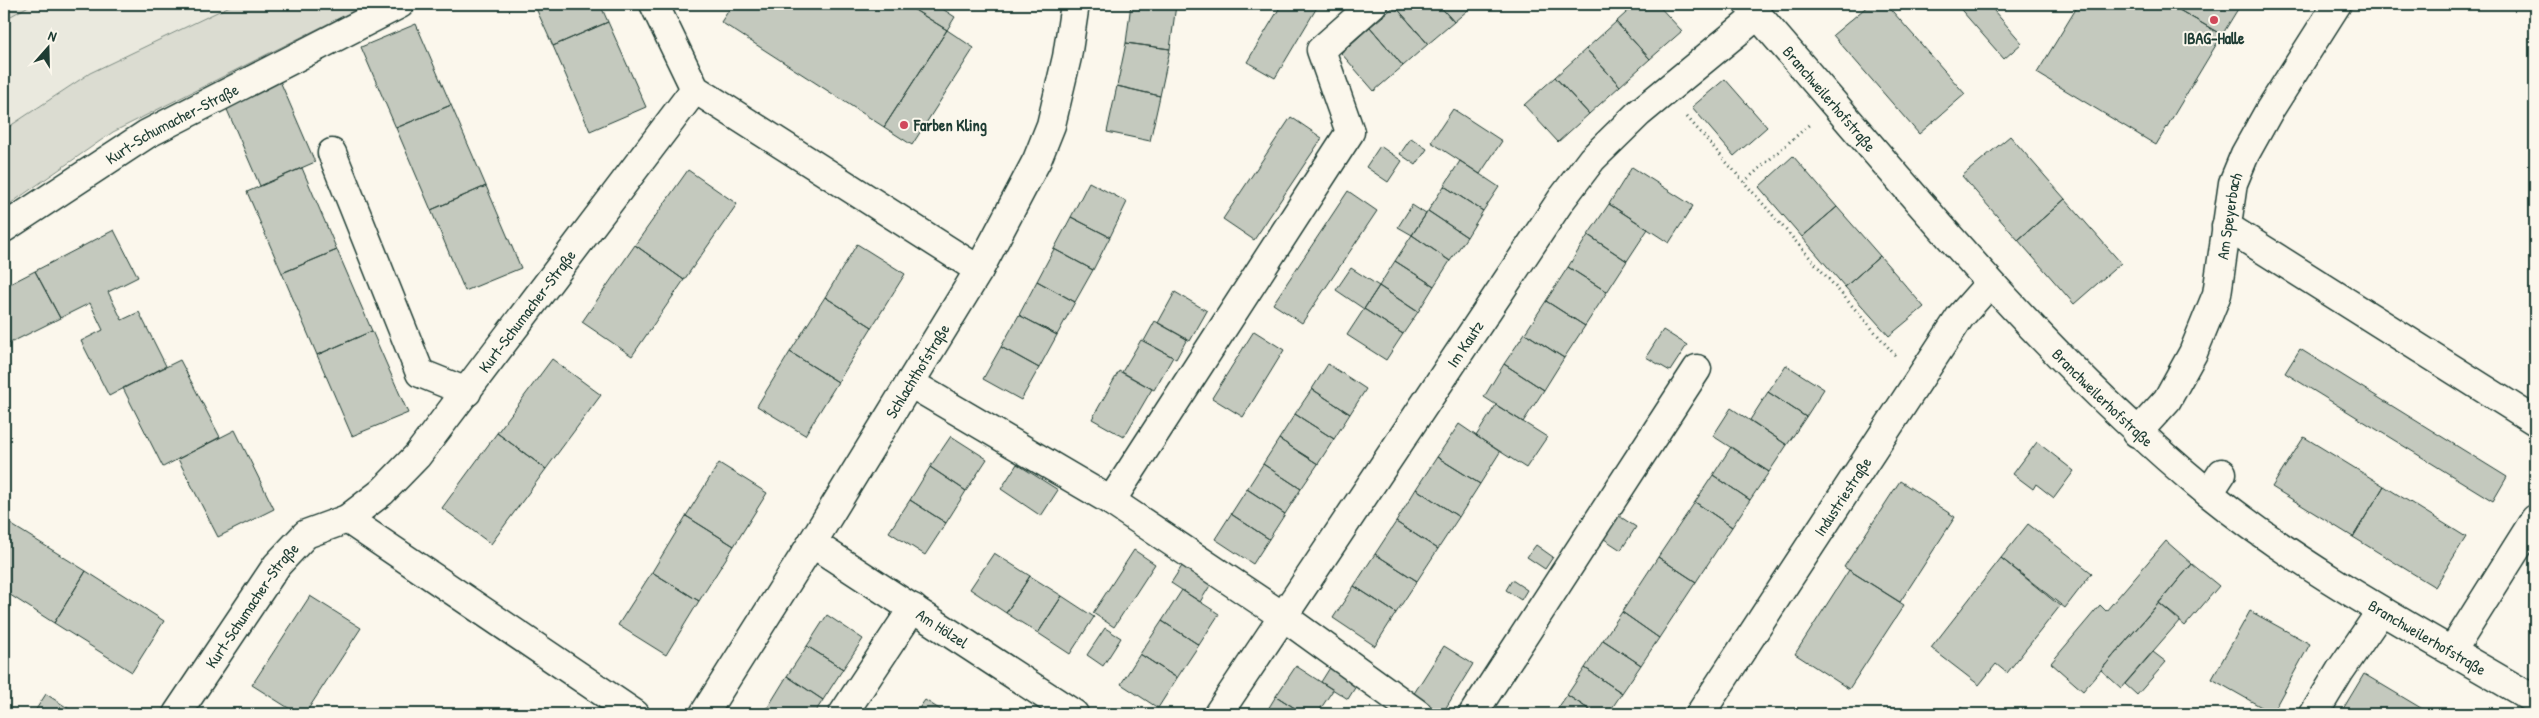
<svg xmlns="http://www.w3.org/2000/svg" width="2539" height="718" font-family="'Patrick Hand',sans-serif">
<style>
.built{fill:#eae9de}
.green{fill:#dbdcd1;stroke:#7d8c82}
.building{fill:#c4c9be;stroke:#1f3d34}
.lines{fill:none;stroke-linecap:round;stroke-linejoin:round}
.minor-casing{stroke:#1f3d34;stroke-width:31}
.path{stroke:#1f3d34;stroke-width:3;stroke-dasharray:1 4;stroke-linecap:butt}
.minor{stroke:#fbf7ec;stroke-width:28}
.poi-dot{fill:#d1495b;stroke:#fbf7ec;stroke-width:2}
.labels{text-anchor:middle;stroke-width:4;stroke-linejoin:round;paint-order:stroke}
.poi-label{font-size:16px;font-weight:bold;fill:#1f3d34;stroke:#fbf7ec}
.street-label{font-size:16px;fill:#1f3d34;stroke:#fbf7ec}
</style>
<rect width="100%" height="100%" fill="#fbf7ec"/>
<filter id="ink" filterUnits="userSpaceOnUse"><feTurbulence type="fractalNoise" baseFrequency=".02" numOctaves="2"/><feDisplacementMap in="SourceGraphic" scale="10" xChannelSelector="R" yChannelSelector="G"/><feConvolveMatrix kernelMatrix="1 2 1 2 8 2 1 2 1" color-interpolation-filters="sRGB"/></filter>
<g filter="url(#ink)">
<!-- built -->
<path class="built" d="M4 4H234L90 73 4 130Z"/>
<!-- green -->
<path class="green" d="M4 4H32L4 20Z
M234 4H367L113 132 4 208V130L90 73Z"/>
<!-- building -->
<path class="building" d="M534 4H600L608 22 553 46Z
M733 4H905L947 30 884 127 721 22Z
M905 4H935L955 17 947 30Z
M935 4H945L942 8Z
M1131 4 1176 5 1170 49 1126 43Z
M1282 4H1319L1275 78 1247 62Z
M1397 4H1438L1454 22 1428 44 1395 6Z
M1438 4H1475L1454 22Z
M1636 4H1657L1682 31 1650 59 1616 22Z
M1870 4H1886L1965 94 1919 134 1833 35Z
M1956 4H1988L2022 43 2004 59Z
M2079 4H2169L2222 35 2156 145 2037 73Z
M2169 4H2241L2222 35Z
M1395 6 1428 44 1403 66 1370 27Z
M608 22 646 107 590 131 553 46Z
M1616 22 1650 59 1620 86 1586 49Z
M416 24 451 105 396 128 361 47Z
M1370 27 1403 66 1374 91 1341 53Z
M947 30 974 48 912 145 884 127Z
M1126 43 1170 49 1160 96 1117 86Z
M1586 49 1620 86 1589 114 1555 77Z
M1555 77 1589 114 1558 142 1524 105Z
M1725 79 1767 127 1734 156 1692 107Z
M280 81 315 162 260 186 225 105Z
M1117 86 1160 96 1150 141 1107 132Z
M451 105 486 186 431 210 396 128Z
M1453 109 1502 141 1480 174 1431 142Z
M1291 117 1322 138 1254 240 1223 219Z
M2010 136 2065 199 2018 240 1962 176Z
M1411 138 1427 149 1416 165 1400 154Z
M1380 146 1402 161 1388 182 1366 167Z
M1793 156 1837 207 1802 237 1759 187Z
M1460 161 1499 187 1483 211 1444 186Z
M1632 167 1693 206 1669 243 1609 204Z
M302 168 337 250 282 273 247 192Z
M688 170 737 204 684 280 635 245Z
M1089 182 1127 202 1110 237 1071 217Z
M486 186 521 268 465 291 431 210Z
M1444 186 1483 211 1467 237 1428 211Z
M1348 191 1377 211 1302 323 1273 304Z
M2065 199 2121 263 2074 304 2018 240Z
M1609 204 1648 229 1627 261 1588 235Z
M1412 205 1426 214 1412 235 1398 227Z
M1837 207 1880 256 1845 287 1802 237Z
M1428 211 1467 237 1450 261 1412 235Z
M1071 217 1110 237 1093 270 1054 249Z
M114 230 138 277 108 292 122 320 139 312 166 366 109 396 81 341 103 330 90 303 60 318 35 271Z
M1412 235 1450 261 1434 286 1395 261Z
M1588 235 1627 261 1607 292 1568 267Z
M857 244 905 274 872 327 825 297Z
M635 245 684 280 632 356 582 322Z
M1054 249 1093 270 1075 302 1037 281Z
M337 250 372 331 317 355 282 273Z
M1880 256 1924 307 1889 336 1845 287Z
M1395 261 1434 286 1418 312 1379 286Z
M1568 267 1607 292 1585 326 1546 301Z
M1351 268 1379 286 1364 309 1336 290Z
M35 271 60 318 4 346V287Z
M1037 281 1075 302 1057 335 1019 315Z
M1379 286 1418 312 1403 334 1364 309Z
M1175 292 1207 311 1190 341 1158 323Z
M825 297 872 327 838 382 790 352Z
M1546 301 1585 326 1564 358 1525 333Z
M1364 309 1403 334 1386 360 1347 335Z
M1019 315 1057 335 1039 368 1001 347Z
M1155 321 1187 339 1176 359 1144 341Z
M1663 330 1687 345 1670 371 1646 357Z
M372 331 408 413 352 436 317 355Z
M1254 331 1284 350 1243 417 1212 398Z
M1525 333 1564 358 1544 390 1504 364Z
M1141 340 1173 357 1154 390 1122 372Z
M1001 347 1039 368 1021 400 983 379Z
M2300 349 2507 477 2493 501 2285 373Z
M790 352 838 382 805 435 757 406Z
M552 359 601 395 546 469 497 433Z
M180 360 220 437 163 467 123 388Z
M1328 364 1366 389 1350 414 1312 389Z
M1504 364 1544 390 1523 422 1484 397Z
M1786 365 1824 389 1806 417 1768 392Z
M1119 371 1152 389 1124 437 1092 419Z
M1312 389 1350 414 1334 439 1295 414Z
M1768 392 1806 417 1787 445 1750 420Z
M1496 405 1547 437 1526 468 1476 436Z
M1731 408 1787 445 1769 472 1713 436Z
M1295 414 1334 439 1318 464 1279 439Z
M1459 424 1500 452 1480 484 1437 457Z
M235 430 274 509 218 537 178 459Z
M497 433 546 469 491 544 442 508Z
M951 436 987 459 966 491 930 467Z
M2304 437 2384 486 2353 537 2272 487Z
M1279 439 1318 464 1301 489 1263 464Z
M2037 442 2074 471 2054 498 2036 484 2033 489 2013 474Z
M1731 447 1769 472 1750 500 1713 475Z
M1437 457 1480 484 1459 517 1416 489Z
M719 463 767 493 734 546 686 516Z
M1017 464 1058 490 1041 516 1001 489Z
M1263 464 1301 489 1285 514 1247 489Z
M930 467 966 491 946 523 910 500Z
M1713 475 1750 500 1732 527 1695 502Z
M1900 481 1955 517 1900 602 1844 567Z
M2384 486 2466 537 2435 587 2353 537Z
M1247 489 1285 514 1269 539 1231 514Z
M1416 489 1459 517 1438 549 1396 522Z
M910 500 946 523 925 555 889 532Z
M1695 502 1732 527 1696 582 1658 557Z
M1231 514 1269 539 1253 564 1215 539Z
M1616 514 1636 527 1621 550 1601 537Z
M686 516 734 546 699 601 652 572Z
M7 522 86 571 54 623 4 591V527Z
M1396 522 1438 549 1417 581 1375 554Z
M2028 524 2092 573 2065 608 2001 558Z
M2166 541 2192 564 2083 691 2051 663 2100 605 2106 611Z
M1536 545 1553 557 1545 569 1527 557Z
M1134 550 1155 564 1114 627 1093 613Z
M994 553 1030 576 1006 613 970 589Z
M1375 554 1417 581 1396 613 1354 586Z
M1658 557 1696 582 1659 638 1622 612Z
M2001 558 2060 606 2007 673 1996 664 1979 685 1931 648Z
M2192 564 2219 586 2185 626 2159 603Z
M1182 566 1211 584 1200 602 1171 583Z
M1849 570 1904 605 1849 689 1795 654Z
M86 571 164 621 132 672 54 623Z
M652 572 699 601 666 655 618 625Z
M1030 576 1062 596 1038 633 1006 613Z
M1512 580 1527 590 1521 600 1506 590Z
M1354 586 1396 613 1375 646 1333 618Z
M1182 590 1219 614 1199 645 1162 621Z
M310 596 361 628 305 714H298L252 685Z
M1062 596 1094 617 1070 654 1038 633Z
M2159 603 2180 620 2121 688 2101 670Z
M2250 611 2310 644 2272 713 2212 679Z
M1622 612 1659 638 1641 665 1603 640Z
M827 615 863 639 843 669 807 646Z
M1162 621 1199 645 1177 678 1140 654Z
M1105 628 1121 638 1103 666 1087 655Z
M1603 640 1641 665 1622 693 1585 668Z
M807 646 843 669 823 700 787 676Z
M1444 646 1473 664 1442 714 1413 695Z
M2153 652 2166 662 2137 695 2125 684Z
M1140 654 1177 678 1158 708 1121 684Z
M1296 666 1333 690 1317 714H1304L1276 696Z
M1331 666 1358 683 1348 699 1321 682Z
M1585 668 1622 693 1608 714H1596L1567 695Z
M2364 674 2431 714H2340Z
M787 676 823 700 814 714H779L768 707Z
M46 694 77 714H33Z
M1567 695 1596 714H1554Z
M1276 696 1304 714H1265Z
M925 700 947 714H915Z
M768 707 779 714H763Z
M1961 707 1969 714H1955Z"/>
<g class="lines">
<!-- minor casing -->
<g class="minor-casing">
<g id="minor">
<path d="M654 4 695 89 979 270"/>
<path id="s1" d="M1748 4C1895 172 2034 349 2207 492 2308 574 2424 634 2535 700"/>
<path d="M332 153 420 373 467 392"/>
<path d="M2226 226 2535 421"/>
<path id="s2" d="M4 228 147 134 400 4"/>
<path d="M910 383 1111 501 1284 617 1418 714"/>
<path id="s3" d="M2137 433 2167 400 2193 353 2217 294 2233 183 2245 154 2269 111 2337 4"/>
<path d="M2209 493 2222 473"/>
<path d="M1111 501 1350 132 1321 50 1373 4"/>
<path d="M347 519 635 714"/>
<path id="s4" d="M812 543 1074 714"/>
<path d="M2452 651 2535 519"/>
<path id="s5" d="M177 714 277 565 306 534 347 519 382 492 417 456 695 89"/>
<path id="s6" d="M704 714 812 543 979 270 1037 160 1051 125 1067 57 1075 4"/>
<path d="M843 714 913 608"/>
<path id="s7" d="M1218 714 1561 200 1592 159 1639 113 1758 15"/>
<path d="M1473 714 1697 369"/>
<path id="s8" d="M1700 714 1960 317 1990 283"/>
<path d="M2314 714 2340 671 2381 611"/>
</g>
</g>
<!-- path -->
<path class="path" d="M1687 117 1895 355
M1744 182 1810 124"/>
<!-- minor -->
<use href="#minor" class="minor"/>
</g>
</g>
<!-- markers -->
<g class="poi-dot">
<circle cx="2214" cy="20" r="5"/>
<circle cx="904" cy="125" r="5"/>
</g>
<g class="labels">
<!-- poi labels -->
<g class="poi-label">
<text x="2214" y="44">IBAG-Halle</text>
<text x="914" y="131" text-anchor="start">Farben Kling</text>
</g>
<!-- street labels -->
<g class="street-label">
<text dy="6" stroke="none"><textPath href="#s1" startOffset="125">Branchweilerhofstraße</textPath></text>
<text dy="6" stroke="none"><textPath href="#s2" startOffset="198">Kurt-Schumacher-Straße</textPath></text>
<text dy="6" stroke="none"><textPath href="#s3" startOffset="241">Am Speyerbach</textPath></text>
<text dy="6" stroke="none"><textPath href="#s5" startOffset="542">Kurt-Schumacher-Straße</textPath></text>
<text dy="6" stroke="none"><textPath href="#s7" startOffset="445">Im Kautz</textPath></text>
<text dy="6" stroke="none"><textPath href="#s6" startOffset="404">Schlachthofstraße</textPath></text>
<text dy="6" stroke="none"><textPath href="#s1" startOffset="530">Branchweilerhofstraße</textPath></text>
<text dy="6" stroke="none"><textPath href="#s8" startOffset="260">Industriestraße</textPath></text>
<text dy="6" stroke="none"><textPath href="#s5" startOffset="132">Kurt-Schumacher-Straße</textPath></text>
<text dy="6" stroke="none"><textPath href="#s4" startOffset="156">Am Hölzel</textPath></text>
<text dy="6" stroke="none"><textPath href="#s1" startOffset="935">Branchweilerhofstraße</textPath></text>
</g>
</g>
<!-- margin -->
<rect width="2539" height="718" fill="none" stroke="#fbf7ec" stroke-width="20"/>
<rect x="10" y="10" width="2519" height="698" fill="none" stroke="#1f3d34" stroke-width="2" filter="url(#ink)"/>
<!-- north arrow -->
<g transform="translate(48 48) rotate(20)" stroke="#fbf7ec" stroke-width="4" paint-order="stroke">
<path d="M0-4L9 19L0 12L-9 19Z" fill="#1f3d34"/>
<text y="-8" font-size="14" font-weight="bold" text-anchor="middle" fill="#1f3d34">N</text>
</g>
</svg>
